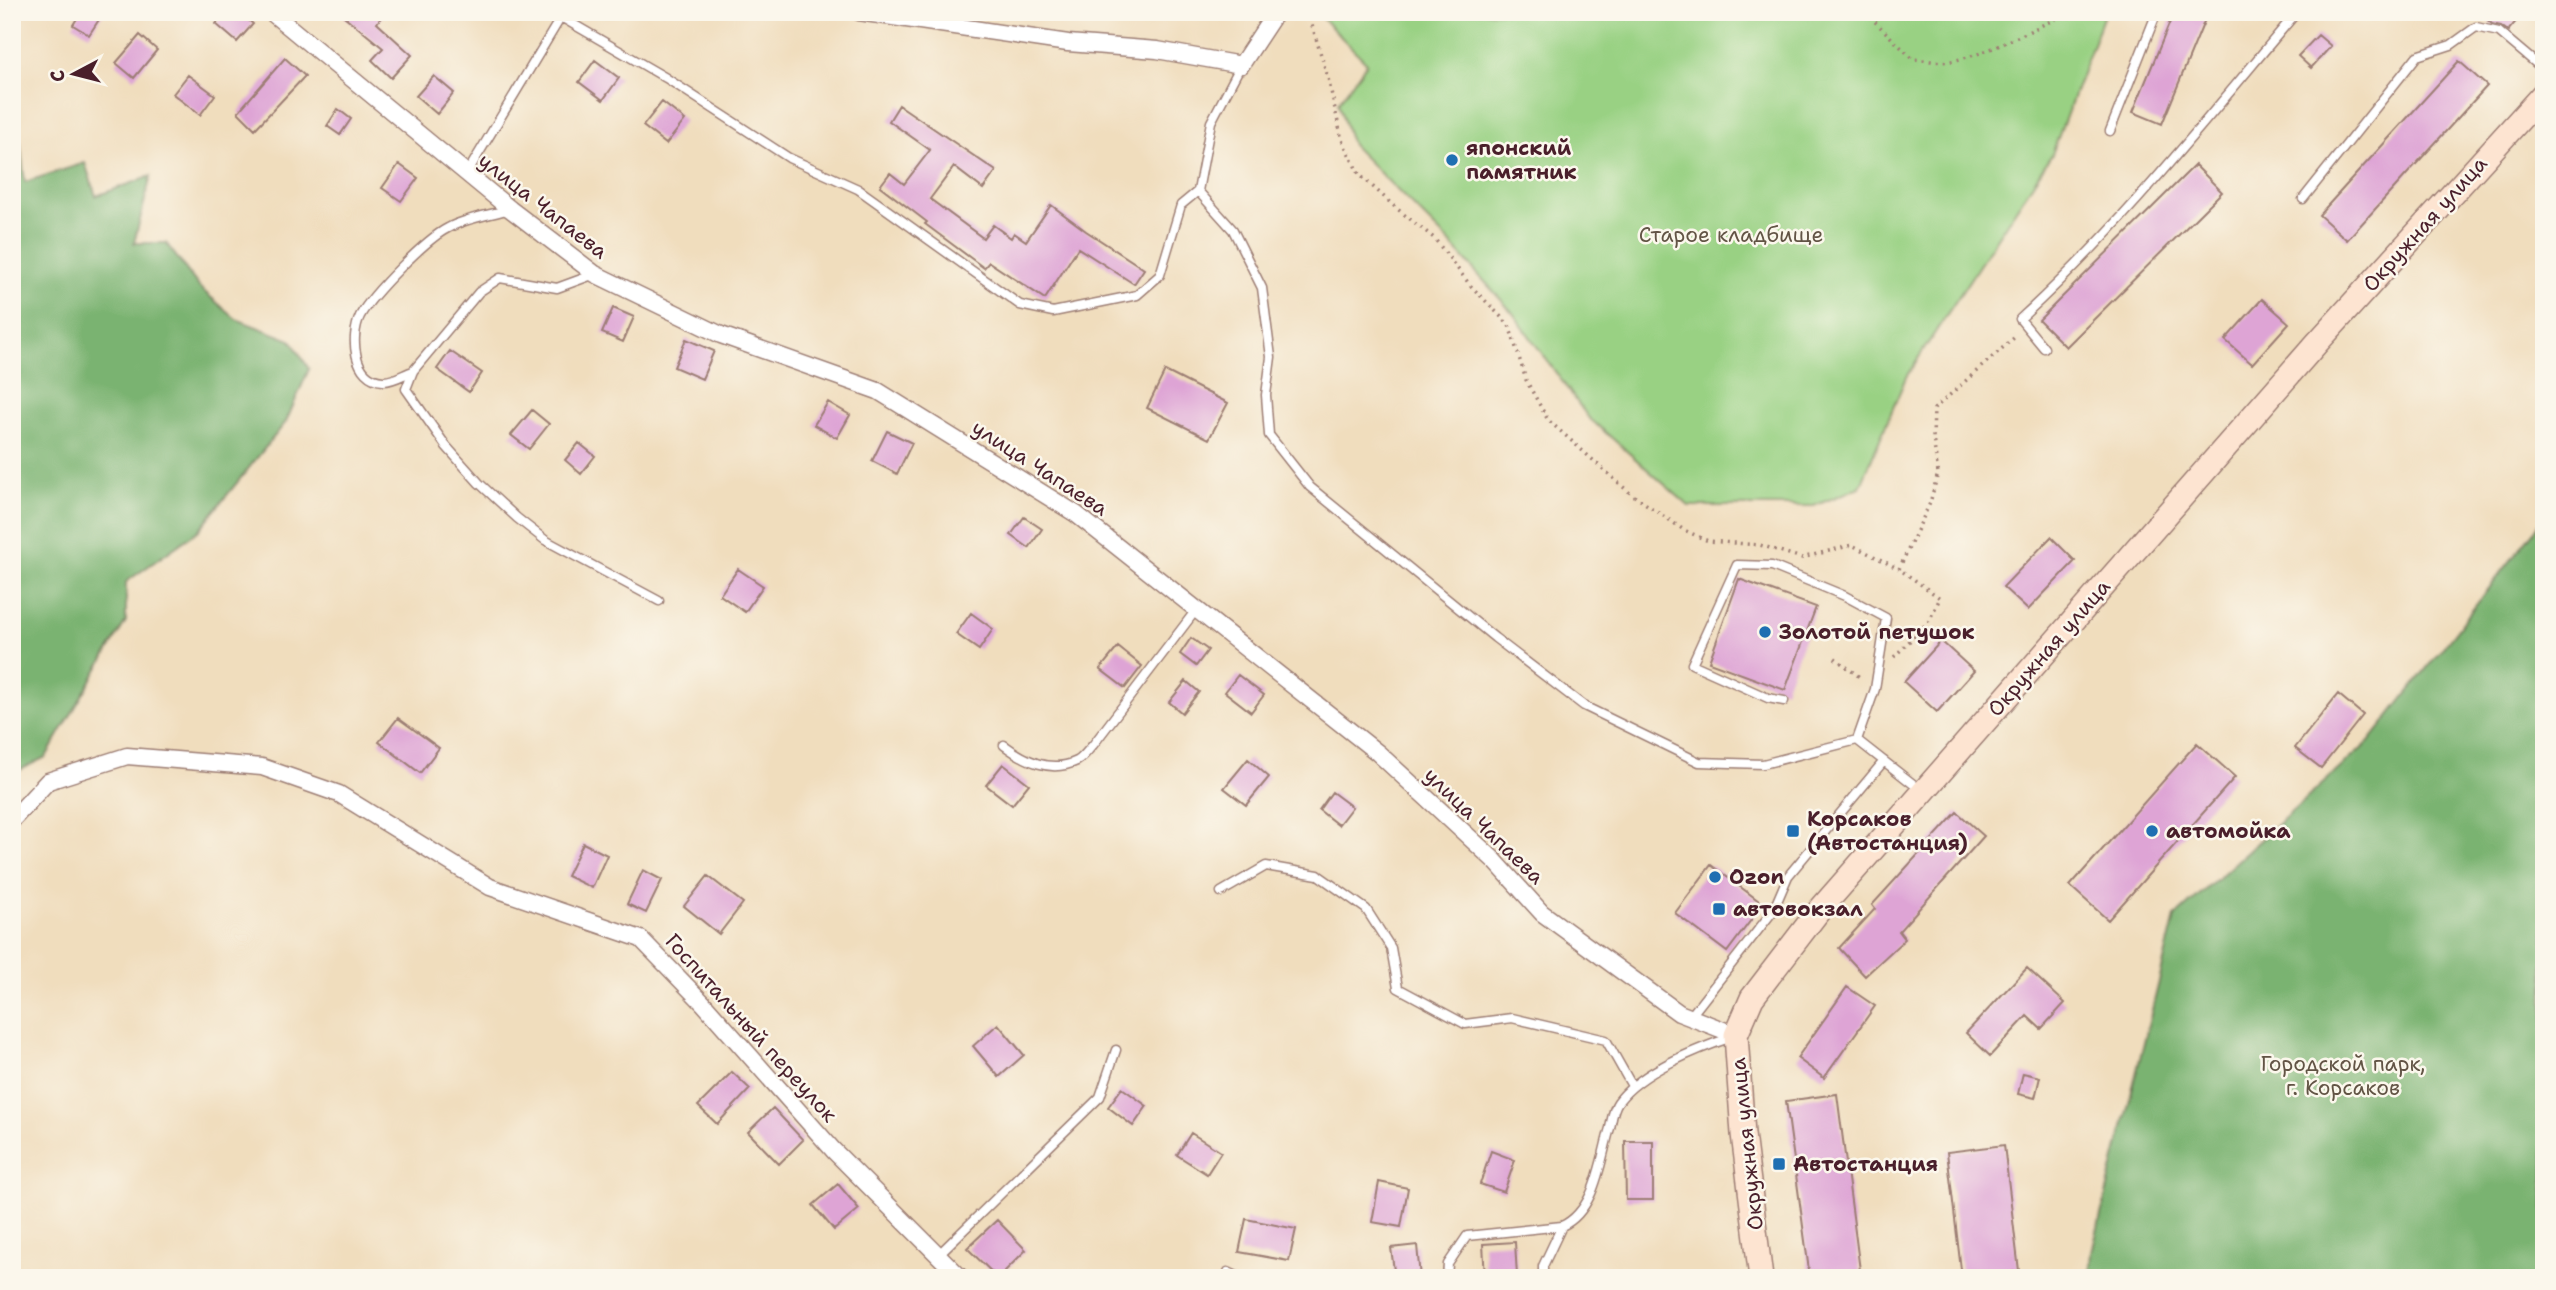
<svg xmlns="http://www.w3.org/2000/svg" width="2556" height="1290" font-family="'Shantell Sans',sans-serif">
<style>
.green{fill:#99d183;stroke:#727857;stroke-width:2}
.forest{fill:#7ab371;stroke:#62694e;stroke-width:2}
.building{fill:#dea4d5}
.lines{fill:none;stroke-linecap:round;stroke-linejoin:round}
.service-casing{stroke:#9d7e74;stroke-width:11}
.minor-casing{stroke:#9d7e74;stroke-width:19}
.secondary-casing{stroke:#9d7e74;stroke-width:26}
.path{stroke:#9d7e74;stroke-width:3.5;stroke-dasharray:2 5;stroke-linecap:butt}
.service{stroke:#fff;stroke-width:8}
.minor{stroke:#fff;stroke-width:16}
.secondary{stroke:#fde4d1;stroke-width:23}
.poi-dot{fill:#1f6fb2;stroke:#fbf7ec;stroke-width:2.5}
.labels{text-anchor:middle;stroke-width:5;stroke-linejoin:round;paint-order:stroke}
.poi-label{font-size:21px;font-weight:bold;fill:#4a1f2b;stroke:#fbf7ec;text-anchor:start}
.street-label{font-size:21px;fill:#4a1f2b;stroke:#fbf7ec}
.park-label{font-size:21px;fill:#625445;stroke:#fbf7ec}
</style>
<rect width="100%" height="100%" fill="#fbf7ec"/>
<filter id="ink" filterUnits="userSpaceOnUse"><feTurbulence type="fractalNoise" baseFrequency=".0143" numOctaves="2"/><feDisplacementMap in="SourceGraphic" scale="14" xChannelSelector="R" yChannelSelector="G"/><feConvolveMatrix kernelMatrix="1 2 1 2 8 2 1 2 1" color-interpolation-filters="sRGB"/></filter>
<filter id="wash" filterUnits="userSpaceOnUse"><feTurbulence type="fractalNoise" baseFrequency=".00686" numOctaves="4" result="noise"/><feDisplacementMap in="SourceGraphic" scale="28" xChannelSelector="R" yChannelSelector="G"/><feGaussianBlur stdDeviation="1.57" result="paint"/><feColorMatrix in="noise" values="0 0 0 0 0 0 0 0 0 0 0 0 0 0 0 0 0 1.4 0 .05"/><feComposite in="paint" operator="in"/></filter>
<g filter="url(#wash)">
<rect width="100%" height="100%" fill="#f0ddbd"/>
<!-- green -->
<path class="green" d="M1316 12H2105L2052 154 1906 377 1860 487 1814 506H1689L1588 417 1512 312 1449 242 1352 145 1338 103 1367 63Z"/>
<!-- forest -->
<path class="forest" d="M12 138 20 142 25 182 85 163 96 196 151 176 134 243H166L200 288 236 319 291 340 309 369 286 422 198 531 126 582V621L46 757 12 774Z
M2544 518V1278H2090L2092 1252 2175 917 2369 742Z"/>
<g id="blocks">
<!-- building -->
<path class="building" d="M81 12H104L89 35 73 25Z
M226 12H240L253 24 237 42 216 24Z
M339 12H385L377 23 412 55 391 78 372 60 383 48Z
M2174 12H2208L2162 124 2133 112Z
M2479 12H2524L2508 31 2501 26 2492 24Z
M140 35 157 50 134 78 116 63Z
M2318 35 2331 46 2311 68 2298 56Z
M285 58 305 76 255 129 238 112Z
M595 60 619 78 603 100 579 82Z
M2459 61 2487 86 2347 240 2319 215Z
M188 75 215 95 200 115 173 94Z
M434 76 454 93 437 114 416 96Z
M662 102 685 120 666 144 643 126Z
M899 105 996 171 983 189 954 167 930 199 983 238 993 225 1011 238 1014 233 1026 241 1051 205 1086 231 1144 269 1134 284 1078 248 1045 299 989 262 984 268 925 224 927 222 880 186 890 173 904 184 930 150 889 121Z
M338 109 351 119 340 135 327 126Z
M399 164 418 178 401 201 382 188Z
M2195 165 2222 192 2066 347 2039 320Z
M2262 299 2289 323 2252 364 2225 340Z
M613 308 634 317 623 342 602 333Z
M686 339 714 351 702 379 674 367Z
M450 351 482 373 469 392 437 369Z
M1165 371 1228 403 1209 439 1147 408Z
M828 402 850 415 837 438 814 425Z
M532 410 549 424 529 449 511 435Z
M887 431 912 443 897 474 872 461Z
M579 443 595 456 581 474 565 460Z
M1024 517 1042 529 1029 548 1011 535Z
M2051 537 2075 561 2028 610 2003 587Z
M738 569 763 586 745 612 720 595Z
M1739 579 1816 607 1785 690 1709 662Z
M971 613 993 629 979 650 956 634Z
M1191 638 1208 650 1196 666 1180 654Z
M1941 641 1974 671 1937 712 1904 682Z
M1118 647 1142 666 1125 688 1100 669Z
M1238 675 1264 695 1251 712 1225 692Z
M1186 681 1199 692 1182 713 1169 702Z
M2338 694 2363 715 2321 768 2295 748Z
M398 718 439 748 420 773 379 742Z
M2197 743 2235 777 2108 920 2070 886Z
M1248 759 1269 777 1246 805 1224 788Z
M1003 764 1029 784 1012 805 986 785Z
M1332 792 1352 807 1338 825 1319 810Z
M1957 812 1984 836 1899 931 1905 939 1865 976 1839 948 1875 909 1872 905Z
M583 843 607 855 592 888 567 876Z
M1711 865 1763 904 1727 952 1675 913Z
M643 870 662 880 646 913 627 904Z
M708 876 743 903 719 934 684 906Z
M2027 968 2065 1003 2041 1029 2027 1016 1990 1056 1966 1033Z
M1847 987 1875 1006 1824 1078 1797 1058Z
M998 1024 1024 1055 999 1077 973 1046Z
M732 1072 750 1089 717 1124 698 1106Z
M2023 1073 2040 1077 2035 1098 2018 1094Z
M1122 1088 1147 1106 1133 1126 1108 1107Z
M1837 1094 1861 1278H1810L1786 1101Z
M773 1108 803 1140 779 1164 748 1132Z
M1191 1133 1221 1152 1207 1174 1177 1155Z
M1625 1141H1653V1200H1626Z
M2004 1145 2019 1271 1962 1278 1947 1152Z
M1491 1151 1515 1160 1504 1192 1480 1184Z
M1379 1182 1408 1188 1401 1227 1372 1222Z
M838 1184 859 1209 834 1230 813 1205Z
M1246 1219 1296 1229 1289 1261 1239 1252Z
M997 1220 1026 1250 998 1278 967 1248Z
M1515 1242 1517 1276 1485 1278 1483 1244Z
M1417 1245 1420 1278H1395L1391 1248Z"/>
</g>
</g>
<g filter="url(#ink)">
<use href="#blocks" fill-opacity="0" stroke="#9d7e74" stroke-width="2"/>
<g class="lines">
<!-- service casing -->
<g class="service-casing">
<path id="service" d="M1241 65 1211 122 1198 191 1233 230 1262 288 1271 357 1266 395 1269 435 1310 487 1495 638 1584 706 1699 762 1763 764 1857 740
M2110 131 2157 12
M467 173 561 17 666 78 789 158 858 189 1020 305 1053 312 1137 295 1160 275 1181 205 1198 191
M2303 199 2417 56 2451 45 2476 27 2499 32 2544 70
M595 274 557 288 500 278 479 292 413 371 406 389 446 446 479 483 517 518 545 540 659 601
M2044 348 2020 319C2122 226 2208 117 2297 12
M413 371C404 374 392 382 383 381 353 379 350 337 360 316 372 294 426 239 448 228 466 218 490 215 510 209
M1784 701 1768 698 1692 664 1737 565 1772 566 1845 596 1886 618 1875 689 1857 740 1922 791
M1004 745C1024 760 1050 774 1077 761 1083 758 1088 750 1093 745L1196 610
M1221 892 1266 866 1318 875 1366 909 1391 948 1398 988 1465 1024 1512 1018 1606 1040 1632 1086
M1690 1017 1773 911 1788 876 1884 761
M938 1255 1100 1097 1116 1050
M1228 1272 1241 1278
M1447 1278 1448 1264 1467 1236 1562 1226C1596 1210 1600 1161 1610 1128 1612 1119 1613 1109 1618 1102 1641 1071 1699 1048 1735 1036
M1543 1278V1266L1562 1226"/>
</g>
<!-- minor casing -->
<g class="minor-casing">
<path id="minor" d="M271 12 510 209 595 274 721 335 878 391 1076 514 1378 753 1495 861 1542 913 1679 1013 1736 1035
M859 12 1068 43 1157 50 1241 65 1276 12
M12 820 48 781 127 756 262 767 339 794 490 887 641 939 704 1004 834 1151 961 1278"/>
</g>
<!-- secondary casing -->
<g class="secondary-casing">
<path id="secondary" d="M1761 1278 1743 1134 1736 1035 1752 998 1817 913 2316 344 2544 93"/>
</g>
<!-- path -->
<path class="path" d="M1308 12 1328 78 1342 140 1359 174 1396 208 1434 238 1470 285 1509 325 1526 380 1548 420 1630 493 1684 530 1708 541 1760 545 1802 558 1852 545 1899 569
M1865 12 1913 59C1925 60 1939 63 1951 61 1994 53 2032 27 2073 12
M1894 657 1929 621 1940 598 1899 569 1930 503 1938 473 1933 438 1934 409 2016 336
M1835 658 1862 679"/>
<!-- service -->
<use href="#service" class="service"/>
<!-- minor -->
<use href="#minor" class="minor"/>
<!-- secondary -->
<use href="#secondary" class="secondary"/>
</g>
</g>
<!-- markers -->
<g class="poi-dot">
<circle cx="1452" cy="160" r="7"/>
<circle cx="1765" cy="632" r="7"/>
<rect x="1786" y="824" width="14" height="14" rx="3.5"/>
<circle cx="2152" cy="831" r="7"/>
<circle cx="1715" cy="877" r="7"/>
<rect x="1712" y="902" width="14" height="14" rx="3.5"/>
<rect x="1772" y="1157" width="14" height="14" rx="3.5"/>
</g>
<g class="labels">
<!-- poi labels -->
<g class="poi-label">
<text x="1466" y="155">японский<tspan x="1466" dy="24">памятник</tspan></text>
<text x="1779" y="639">Золотой петушок</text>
<text x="1807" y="826">Корсаков<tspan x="1807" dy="24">(Автостанция)</tspan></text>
<text x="2166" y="838">автомойка</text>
<text x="1729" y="884">Ozon</text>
<text x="1733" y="916">автовокзал</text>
<text x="1793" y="1171">Автостанция</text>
</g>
<!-- street labels -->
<g class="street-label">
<text transform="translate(543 206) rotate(38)" y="7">улица Чапаева</text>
<text transform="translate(2425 224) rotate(-48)" y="7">Окружная улица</text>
<text transform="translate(1040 468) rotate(33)" y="7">улица Чапаева</text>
<text transform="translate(2049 648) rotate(-49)" y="7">Окружная улица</text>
<text transform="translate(1484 826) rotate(44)" y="7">улица Чапаева</text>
<text transform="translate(751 1028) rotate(48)" y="7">Госпитальный переулок</text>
<text transform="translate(1747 1144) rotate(-96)" y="7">Окружная улица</text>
</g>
<!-- park labels -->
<g class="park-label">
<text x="1731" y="242">Старое кладбище</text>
<text x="2343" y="1071">Городской парк,<tspan x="2343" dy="24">г. Корсаков</tspan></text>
</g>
</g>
<!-- margin -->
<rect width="2556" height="1290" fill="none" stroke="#fbf7ec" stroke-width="42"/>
<!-- north arrow -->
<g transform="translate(74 74) rotate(263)" stroke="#fbf7ec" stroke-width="5" paint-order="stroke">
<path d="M0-5L12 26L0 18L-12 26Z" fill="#4a1f2b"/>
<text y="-10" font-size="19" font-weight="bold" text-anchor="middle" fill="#4a1f2b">С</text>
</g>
</svg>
